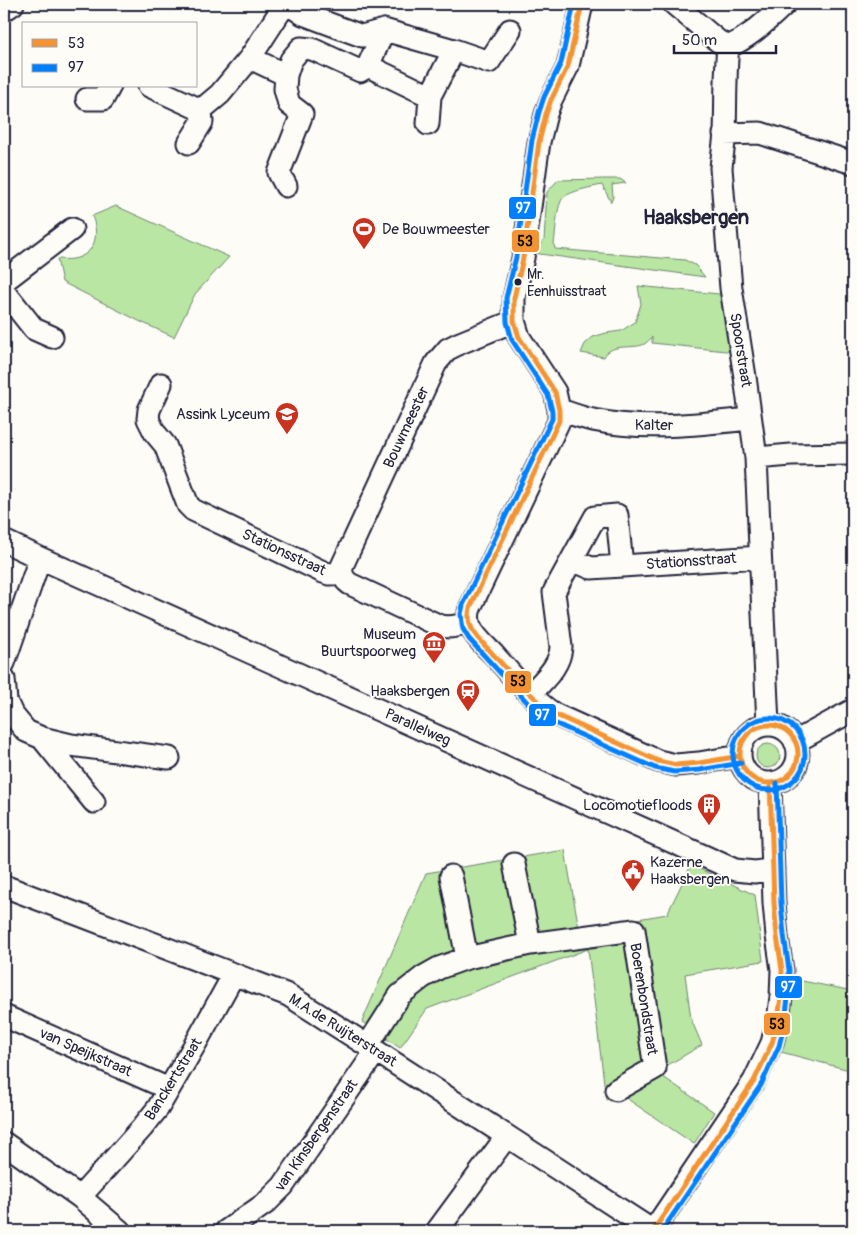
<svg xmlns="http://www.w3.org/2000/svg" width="857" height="1235" font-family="Pangolin,sans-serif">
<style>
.green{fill:#b9e6a3;stroke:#6e846f}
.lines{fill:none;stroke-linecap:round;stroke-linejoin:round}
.minor-casing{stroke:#22223b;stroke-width:25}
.minor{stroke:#fdfcf7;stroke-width:21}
.bus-1-casing{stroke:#fdfcf7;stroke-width:9}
.bus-2-casing{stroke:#fdfcf7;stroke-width:9}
.bus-1{stroke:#f49333;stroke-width:5}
.bus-2{stroke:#0080ff;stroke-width:5}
.bus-dot{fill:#22223b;stroke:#fdfcf7;stroke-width:2}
.labels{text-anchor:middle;stroke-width:4;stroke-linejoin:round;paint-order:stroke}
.bus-label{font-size:14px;fill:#22223b;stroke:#fdfcf7;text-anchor:start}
.poi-label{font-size:15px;fill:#22223b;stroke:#fdfcf7;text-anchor:end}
.street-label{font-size:15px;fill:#22223b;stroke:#fdfcf7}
.district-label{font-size:20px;font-weight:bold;fill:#22223b;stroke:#fdfcf7}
.line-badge{stroke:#fdfcf7;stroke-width:2}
.badge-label{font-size:14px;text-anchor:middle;font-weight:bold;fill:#fff}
.pale-badge-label{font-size:14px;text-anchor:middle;font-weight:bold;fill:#111}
</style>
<rect width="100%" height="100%" fill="#fdfcf7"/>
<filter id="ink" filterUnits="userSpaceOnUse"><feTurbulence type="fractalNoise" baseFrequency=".02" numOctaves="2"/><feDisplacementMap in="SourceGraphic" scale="10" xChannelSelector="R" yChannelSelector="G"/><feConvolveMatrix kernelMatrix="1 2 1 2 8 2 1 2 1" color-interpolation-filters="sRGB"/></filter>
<g filter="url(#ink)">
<!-- green -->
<path class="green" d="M605 179H620L626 183 612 185 613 197 611 202 602 185C592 187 571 191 564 197 556 204 556 233 554 244L555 249 685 260 695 265 705 277 533 253 544 240 547 192 558 180Z
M116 206 229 257 195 294 174 337 141 322 62 282 57 259C62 259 68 260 73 259 95 255 100 235 92 216Z
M638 286 729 295 735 352 652 343V337C649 340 646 344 642 345 630 349 611 343 604 357L581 353 585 344 593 337 606 333 621 331 635 322 641 304Z
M756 756a12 12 0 1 1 24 0a12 12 0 1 1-24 0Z
M565 850 579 929 667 914 691 865 755 895 763 961 685 974 691 1019 702 1045 656 1072 714 1112 694 1144 620 1094 606 1100 588 949 427 1009 400 1048 362 1022 426 873Z
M792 979 853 991V1071L781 1052Z"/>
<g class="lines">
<!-- minor casing -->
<g class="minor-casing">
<path id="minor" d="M288 4 303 14 351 32 362 36 384 30 454 50 489 62 510 30
M582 4 568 66 551 100 546 114 539 142 523 258 514 298V321L519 337 555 392 559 410V421L470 608C468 614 468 620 470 626 475 638 487 647 495 656 511 674 535 703 556 715L658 761 676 765 699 763 740 756
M674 4 718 41 728 47
M4 10 13 4
M250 58 286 75
M368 66 430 96
M149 86 201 110
M87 99H103L110 86
M201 110 220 94 250 58 285 4
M428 124 430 96 454 50
M724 134 760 133 853 163
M189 143 202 122 201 110
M286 186 279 173 302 114 289 104 285 89 286 75 291 60 301 48 312 49 360 71 368 66 384 30
M4 281 72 229
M4 291 34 329 52 337
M161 384 149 410 148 419 155 433 165 445 188 505 193 510 323 572 329 574 342 573
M559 410C570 413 582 418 593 420 645 431 698 424 750 419
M756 458 791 455 853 454
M4 541 40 558 735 870 755 872 773 869
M622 566 760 557
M469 622C459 626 449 629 438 625L350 584C343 579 341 574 342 566L436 363 448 349 460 343 514 321
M4 663 40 558
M4 679 6 701 12 714 26 731 42 738 71 745 169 758
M531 694C543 680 560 667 561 647L554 592 595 517 617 515 622 566 591 568 572 560
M768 725 756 458 745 377 731 288 721 168C722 156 724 145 725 133 726 104 725 75 728 47 752 36 766 21 785 4
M740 754a29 29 0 1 1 58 0a29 29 0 1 1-58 0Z
M42 738 94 802
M795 742 853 710
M514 864 530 944
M451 876 467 958
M4 886 51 904 288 995 376 1051 653 1231
M4 1016 169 1089
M368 1045 400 995 423 977 439 968 467 958 530 944 634 930 655 1068 616 1090
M4 1143 80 1197 120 1231
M80 1197 142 1128 158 1108 197 1041 234 974
M226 1231 266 1203 283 1186 376 1051
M437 1231 507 1136
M653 1231 754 1081 772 1043 778 1020 781 997 782 970 777 936 774 903 770 783"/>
</g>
<!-- minor -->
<use href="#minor" class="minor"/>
<!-- bus-1 casing -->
<g class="bus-1-casing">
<path id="bus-1" d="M582 4 568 66 551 100 546 114 539 142 523 258 514 298V321L519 337 555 392 559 410V421L470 608C467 620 470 629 478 638L524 688 548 710 556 715 658 761 676 765 699 763 740 756
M740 754a29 29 0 1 1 58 0a29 29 0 1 1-58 0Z
M653 1231 754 1081 772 1043 778 1020 781 997 782 970 777 936 774 903 770 783"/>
</g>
<!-- bus-2 casing -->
<g class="bus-2-casing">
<path id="bus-2" d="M574 4 561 63 544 97 539 112 532 140 516 257 506 298 507 322 512 340 548 395 552 411V419L463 605 461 614 462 623 463 629 469 639 526 701 543 716 552 722 655 768 674 772 700 770 741 763
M733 754a36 36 0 1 1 72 0a36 36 0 1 1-72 0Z
M662 1231 761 1085 779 1046 785 1022 788 997 789 970 784 935 781 903 777 783"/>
</g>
<!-- bus-1 -->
<use href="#bus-1" class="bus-1"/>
<!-- bus-2 -->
<use href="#bus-2" class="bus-2"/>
</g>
</g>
<!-- icons -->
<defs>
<g id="stadium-pin" transform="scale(1.25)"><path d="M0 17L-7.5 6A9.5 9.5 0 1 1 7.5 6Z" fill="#c8321e" stroke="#fdfcf7"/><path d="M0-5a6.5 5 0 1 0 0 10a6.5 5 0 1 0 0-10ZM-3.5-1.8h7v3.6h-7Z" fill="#fff"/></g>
<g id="school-pin" transform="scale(1.25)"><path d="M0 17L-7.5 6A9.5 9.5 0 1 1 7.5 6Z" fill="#c8321e" stroke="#fdfcf7"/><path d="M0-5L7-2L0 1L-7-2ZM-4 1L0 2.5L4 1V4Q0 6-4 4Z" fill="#fff"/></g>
<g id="museum-pin" transform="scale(1.25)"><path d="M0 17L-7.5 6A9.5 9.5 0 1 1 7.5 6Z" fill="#c8321e" stroke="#fdfcf7"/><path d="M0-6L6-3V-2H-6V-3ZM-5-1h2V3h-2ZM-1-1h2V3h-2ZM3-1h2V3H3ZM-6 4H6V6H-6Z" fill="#fff"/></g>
<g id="station-pin" transform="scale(1.25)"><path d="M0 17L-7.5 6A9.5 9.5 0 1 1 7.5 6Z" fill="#c8321e" stroke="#fdfcf7"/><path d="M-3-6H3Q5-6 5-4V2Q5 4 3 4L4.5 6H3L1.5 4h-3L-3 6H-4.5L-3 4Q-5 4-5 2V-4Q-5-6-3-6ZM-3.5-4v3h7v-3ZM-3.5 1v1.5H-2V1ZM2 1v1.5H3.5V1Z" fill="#fff"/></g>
<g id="building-pin" transform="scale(1.25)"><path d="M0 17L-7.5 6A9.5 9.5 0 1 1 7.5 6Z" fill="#c8321e" stroke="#fdfcf7"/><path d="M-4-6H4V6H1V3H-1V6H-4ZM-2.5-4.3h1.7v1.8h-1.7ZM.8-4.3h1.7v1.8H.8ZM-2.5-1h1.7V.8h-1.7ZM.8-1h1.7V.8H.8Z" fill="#fff"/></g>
<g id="civic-pin" transform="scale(1.25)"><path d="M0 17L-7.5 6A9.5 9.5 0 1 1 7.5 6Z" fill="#c8321e" stroke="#fdfcf7"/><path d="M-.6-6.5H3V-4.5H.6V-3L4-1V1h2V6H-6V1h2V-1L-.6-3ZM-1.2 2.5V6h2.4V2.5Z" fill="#fff"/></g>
</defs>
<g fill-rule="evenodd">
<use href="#stadium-pin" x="364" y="229"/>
<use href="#school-pin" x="287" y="414"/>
<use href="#museum-pin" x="434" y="643"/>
<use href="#station-pin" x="468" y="691"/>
<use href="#building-pin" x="709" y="805"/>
<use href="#civic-pin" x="633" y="871"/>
</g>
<!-- markers -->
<circle class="bus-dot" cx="518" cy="282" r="4.5"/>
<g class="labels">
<!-- bus labels -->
<g class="bus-label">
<text x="527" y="279">Mr.<tspan x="527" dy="17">Eenhuisstraat</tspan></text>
</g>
<!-- poi labels -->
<g class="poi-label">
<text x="382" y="234" text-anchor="start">De Bouwmeester</text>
<text x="270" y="419">Assink Lyceum</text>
<text x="416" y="639">Museum<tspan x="416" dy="17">Buurtspoorweg</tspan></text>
<text x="450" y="696">Haaksbergen</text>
<text x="692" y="810">Locomotiefloods</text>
<text x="650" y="867" text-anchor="start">Kazerne<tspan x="650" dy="17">Haaksbergen</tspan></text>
</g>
<!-- street labels -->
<g class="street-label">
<text transform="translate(741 350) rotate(81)" y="5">Spoorstraat</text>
<text transform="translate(654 425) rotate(1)" y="5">Kalter</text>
<text transform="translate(406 427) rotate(-65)" y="5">Bouwmeester</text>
<text transform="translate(284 552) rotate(25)" y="5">Stationsstraat</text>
<text transform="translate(691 561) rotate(-4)" y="5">Stationsstraat</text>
<text transform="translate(418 727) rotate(24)" y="5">Parallelweg</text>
<text transform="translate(644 999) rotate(81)" y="5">Boerenbondstraat</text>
<text transform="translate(343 1030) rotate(32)" y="5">M.A.de Ruijterstraat</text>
<text transform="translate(86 1052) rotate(24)" y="5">van Speijkstraat</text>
<text transform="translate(173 1079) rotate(-58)" y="5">Banckertstraat</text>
<text transform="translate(316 1135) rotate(-55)" y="5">van Kinsbergenstraat</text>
</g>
<!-- district labels -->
<g class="district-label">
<text x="696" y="224">Haaksbergen</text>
</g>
</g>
<g class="line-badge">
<rect x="508" y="196" width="29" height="24" rx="5" fill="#0080ff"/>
<rect x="511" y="229" width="29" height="24" rx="5" fill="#f49333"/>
<rect x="504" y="670" width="28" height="24" rx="5" fill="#f49333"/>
<rect x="528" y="703" width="29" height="24" rx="5" fill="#0080ff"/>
<rect x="774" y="975" width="29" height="24" rx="5" fill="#0080ff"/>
<rect x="763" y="1012" width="28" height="24" rx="5" fill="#f49333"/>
</g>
<g class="badge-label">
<text x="523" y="213">97</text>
<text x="542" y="720">97</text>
<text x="788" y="992">97</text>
</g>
<g class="pale-badge-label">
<text x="525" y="246">53</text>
<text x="518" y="686">53</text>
<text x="777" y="1029">53</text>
</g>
<!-- margin -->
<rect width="857" height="1235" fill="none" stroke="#fdfcf7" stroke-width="20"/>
<rect x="10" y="10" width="837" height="1215" fill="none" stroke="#22223b" stroke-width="2" filter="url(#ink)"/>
<!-- legend -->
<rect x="22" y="22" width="175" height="65" fill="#fdfcf7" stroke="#a5a5ac"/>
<rect x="32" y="39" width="25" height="8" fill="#f49333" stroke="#a5a5ac"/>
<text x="68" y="48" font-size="15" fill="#22223b">53</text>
<rect x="32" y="64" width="25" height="8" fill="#0080ff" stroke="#a5a5ac"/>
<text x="68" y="72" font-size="15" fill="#22223b">97</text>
<!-- scale -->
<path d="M674 45v8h102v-8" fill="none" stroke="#22223b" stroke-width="2.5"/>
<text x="682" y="45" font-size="15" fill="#22223b" stroke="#fdfcf7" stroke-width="4" paint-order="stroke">50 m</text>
</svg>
